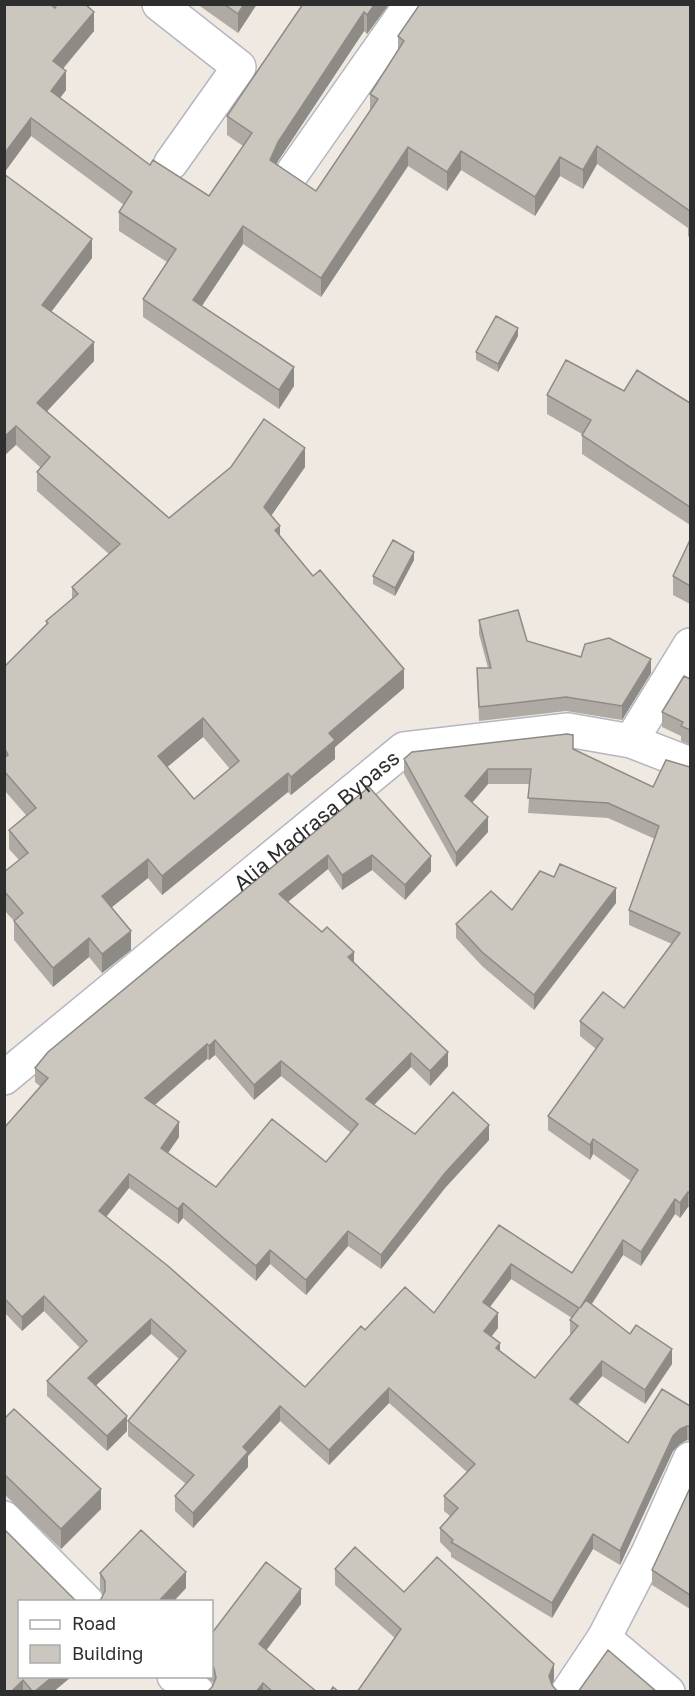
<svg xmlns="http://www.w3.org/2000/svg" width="695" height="1696" font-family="'Golos Text',sans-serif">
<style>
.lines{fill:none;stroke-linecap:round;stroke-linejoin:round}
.minor-casing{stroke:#b4b7c1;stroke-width:36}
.minor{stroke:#fff;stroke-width:33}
.wall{fill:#afaba4;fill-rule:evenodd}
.shaded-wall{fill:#8e8b86}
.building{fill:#cbc7bf;stroke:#8e8b86;stroke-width:1.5;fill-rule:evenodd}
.labels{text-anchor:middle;stroke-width:6;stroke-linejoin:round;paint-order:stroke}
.street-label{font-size:21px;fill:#2e2e2e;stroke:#fff}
</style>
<rect width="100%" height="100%" fill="#efe9e1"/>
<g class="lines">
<!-- minor casing -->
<g class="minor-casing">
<g id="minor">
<path d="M159 4 239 67 171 163"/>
<path d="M293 172 411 4"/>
<path d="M631 741 690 645"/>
<path id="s1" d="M4 1078 404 749 568 730 631 741 690 764"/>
<path d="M4 1518 87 1602"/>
<path d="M604 1638 649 1551 690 1459"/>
<path d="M174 1676 197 1692"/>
<path d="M568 1692 604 1638 668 1692"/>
</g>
</g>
<!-- minor -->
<use href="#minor" class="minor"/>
</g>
<!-- wall -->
<path class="wall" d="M197 4H257L238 33Z
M303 4H389L367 34 364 31 276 164 316 191 370 111V94L398 50V36L690 4V238L688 236V228L597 164 583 189 560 176 535 216 461 170 447 191 408 166 321 297 243 244 202 306 294 386 279 409 143 317V299L167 262 119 231V212L124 205 31 136 4 173 55 8 94 31 63 69 66 90 60 98 150 165 209 196 243 146 227 135V116Z
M4 174 92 258 51 312 94 361 47 411 169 518 305 467 271 516 280 536 404 688 335 747V759L291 795 288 792 162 895 148 878 111 908 131 950 102 973 89 957 53 987 14 940V921L4 910V872L19 860 9 849V830L26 815 4 790V667L46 625V621L72 599V587L109 554 37 491V472L41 468 16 445ZM203 737 230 769 194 799 167 767Z
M518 336 498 372 476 360V352Z
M624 391 690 403V525L582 454V434L547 414V395Z
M690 540V604L673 595V576Z
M414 560 395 596 373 584V576Z
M479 620 527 641 581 657 651 673 622 720 566 711 479 721 477 668H488L479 634Z
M690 676V745L681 741V736L662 727V712Z
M573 749 653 787 690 767V1208L688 1207 680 1218 675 1214 641 1266 623 1255 592 1304 630 1334 672 1364 645 1404 602 1376 578 1405 628 1443 690 1406V1441L687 1440 680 1444 673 1451 620 1565 593 1549 552 1618 451 1557V1553L440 1542V1528L450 1516 444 1511V1496L467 1472 389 1403 329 1465 280 1421 248 1456V1467L193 1528 175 1511V1496L186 1484 128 1436V1421L179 1359 151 1334 96 1385 127 1431 107 1451 47 1396V1381L80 1348 44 1311 22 1331 4 1312V1128L41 1087 35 1082V1068L369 787 431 871 405 900 372 870 342 890 328 869 288 902 354 963 448 1066 430 1086 411 1067 374 1105 415 1134 489 1140 445 1188 381 1269 348 1246 306 1295 270 1264 256 1281 183 1218 178 1224 129 1188 106 1217 305 1387 365 1330 434 1313 499 1225 572 1273 631 1181 593 1154 590 1160 548 1130V1116L596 1049 580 1036V1021L624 1008 672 944 629 925V910L655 839 608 818 528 813 530 784H488L472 803 488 832 456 867 404 774V759ZM215 1055 254 1100 281 1076 351 1133 326 1162 216 1187 168 1153 179 1137 155 1105 207 1059 209 1060ZM511 1279 572 1318 570 1320V1334L571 1335 535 1378 500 1352 491 1337 498 1328 490 1307Z
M616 903 534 1010 482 966 456 938V924L512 910Z
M4 1419 101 1509 61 1549 4 1494Z
M690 1488V1609L652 1585V1570Z
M335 1569 404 1592 554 1680 552 1685 395 1638 335 1585Z
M100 1573 186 1588 173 1602H97L101 1599 103 1594 100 1589Z
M301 1604 266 1650 317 1692H207L212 1687 214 1683 205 1677H212V1633Z
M20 1677H71L53 1692H4Z"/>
<!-- shaded-wall -->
<path class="shaded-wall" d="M244 4H257L238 33V14Z
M375 4H389L367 34V15Z
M94 12V31L53 80V61Z
M364 12V31L278 161 270 178V160L278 142Z
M66 71V90L51 110V91Z
M31 118V136L4 173V154Z
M597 146V164L583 189V170Z
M408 147V166L321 297V278Z
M461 151V170L447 191V172Z
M560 157V176L535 216V197Z
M243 226V244L193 319V300Z
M92 239V258L42 324V305Z
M518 328V336L498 372V364Z
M94 342V361L37 422V403Z
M294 367V386L279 409V390Z
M16 426V445L4 456V437Z
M305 448V467L264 526V507Z
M280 526V545L275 530Z
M414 552V560L395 596V588Z
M651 659V673L622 720V706Z
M404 669V688L335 747V759L291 795V777L329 733Z
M203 718V737L158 775V756Z
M488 769V784L465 811V796Z
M288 773V792L162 895V876Z
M488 817V832L456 867V853Z
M328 855V869L279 909V894Z
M372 855V870L342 890V875Z
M431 856V871L405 900V885Z
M148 859V878L102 915V896Z
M616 888V903L534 1010V995Z
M131 931V950L102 973V954Z
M89 938V957L53 987V968Z
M354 952V966L348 957Z
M215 1040V1055L209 1060V1046Z
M207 1044V1059L145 1113V1098Z
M448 1052V1066L430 1086V1071Z
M411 1053V1067L366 1113V1099Z
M281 1061V1076L254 1100V1085Z
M179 1122V1137L161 1163V1148Z
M489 1125V1140L445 1188 381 1269V1255L445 1173Z
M593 1139V1154L590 1160V1145Z
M129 1174V1188L99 1226V1211Z
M688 1192V1207L680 1218V1203Z
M675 1199V1214L641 1266V1252Z
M183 1203V1218L178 1224V1209Z
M348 1231V1246L306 1295V1280Z
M623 1240V1255L580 1322V1308Z
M270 1250V1264L256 1281V1266Z
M511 1264V1279L483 1316V1302Z
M44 1296V1311L22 1331V1317Z
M498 1313V1328L484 1346V1331Z
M151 1319V1334L88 1393V1378Z
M500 1343V1358L496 1348Z
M672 1349V1364L645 1404V1390Z
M602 1361V1376L570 1413V1399Z
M389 1388V1403L329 1465V1450Z
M280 1406V1421L248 1456V1467L193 1528V1513L243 1447Z
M127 1416V1431L107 1451V1436Z
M687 1426V1440L680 1444 673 1451 620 1565V1551L673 1436 680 1429Z
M101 1489V1509L61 1549V1529Z
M593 1534V1549L552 1618V1603Z
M186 1572V1588L173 1602H158Z
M301 1589V1604L259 1660V1644Z
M554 1664V1680L549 1691V1676Z
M52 1677H71L53 1692H34Z
M23 1680V1692H11Z
M263 1683V1692H256Z"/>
<!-- building -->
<path class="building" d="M6 4H50L55 8 57 4H85L94 12 53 61 66 71 51 91 150 165 153 160 209 196 252 133 227 116 303 4H375L367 15 364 12 278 142 270 160 316 191 378 99 370 94 404 41 398 36 420 4H690V211L597 146 583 170 560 157 535 197 461 151 447 172 408 147 321 278 243 226 193 300 294 367 279 390 143 299 176 249 119 212 132 192 31 118 4 154V6Z
M224 4H244L238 14Z
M4 174 92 239 42 305 94 342 37 403 169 518 231 467 264 419 305 448 264 507 280 526 275 530 313 576 320 570 404 669 329 733 335 740 291 777 288 773 162 876 148 859 102 896 131 931 102 954 89 938 53 968 14 921 23 913 4 891V872L28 853 9 830 36 808 4 771V758L8 755 4 747V667L48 623 46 621 78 594 72 587 120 544 37 472 50 457 16 426 4 437ZM203 718 239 761 194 799 158 756Z
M496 316 518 328 498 364 476 352Z
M566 360 624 391 637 370 690 403V507L582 435 591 420 547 395Z
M393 540 414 552 395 588 373 576Z
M690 540V586L673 576Z
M518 610 527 641 581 657 585 644 609 638 651 659 622 706 566 697 479 707 477 668H491L479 620Z
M684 676 690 679V676V730L681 726 683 722 662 712Z
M567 734 573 735V749L653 787 666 760 690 767V1194L688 1192 680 1203 675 1199 641 1252 623 1240 580 1308 586 1300 630 1334 636 1325 672 1349 645 1390 602 1361 570 1399 628 1443 662 1389 690 1406V1426H687L680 1429 673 1436 620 1551 593 1534 552 1603 451 1542 453 1540 440 1528 458 1508 444 1496 475 1464 389 1388 329 1450 280 1406 243 1447 248 1452 193 1513 175 1496 194 1475 128 1421 186 1351 151 1319 88 1378 127 1416 107 1436 47 1381 87 1341 44 1296 22 1317 4 1298V1128L48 1078 35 1068 48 1052 369 787 431 856 405 885 372 855 342 875 328 855 279 894 322 932 327 927 354 952 348 957 448 1052 430 1071 411 1053 366 1099 415 1134 453 1092 489 1125 445 1173 381 1255 348 1231 306 1280 270 1250 256 1266 183 1203 178 1209 129 1174 99 1211 168 1266 305 1387 361 1326 365 1330 405 1287 434 1313 499 1225 572 1273 638 1170 593 1139 590 1145 548 1116 603 1039 580 1021 603 992 624 1008 680 933 629 910 659 826 608 803 528 798 531 769H488L465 796 488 817 456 853 404 759 412 752ZM215 1040 254 1085 281 1061 358 1124 326 1162 272 1119 216 1187 161 1148 179 1122 145 1098 207 1044 209 1046ZM511 1264 579 1308 570 1320 578 1326 535 1378 496 1348 500 1343 484 1331 498 1313 483 1302Z
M560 864 616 888 534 995 482 952 456 924 491 891 512 910 540 871 554 877Z
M14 1409 101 1489 61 1529 4 1474V1419Z
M690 1488V1595L652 1570Z
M4 1529 74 1599 78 1602H20V1677H52L34 1692H33L23 1680 11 1692H4Z
M141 1530 186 1572 158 1602H97L101 1599 105 1591V1581L100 1573Z
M355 1547 404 1592 437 1557 554 1664 549 1676 552 1685 558 1692H357L401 1629 335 1569Z
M266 1562 301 1589 259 1644 317 1692H273L263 1683 256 1692H207L212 1687 216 1678 214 1668 212 1666V1633Z
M608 1650 656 1691 658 1692H578Z
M333 1687 339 1692H330Z"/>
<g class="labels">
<!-- street labels -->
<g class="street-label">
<text dy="7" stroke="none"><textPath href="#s1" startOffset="405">Alia Madrasa Bypass</textPath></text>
</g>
</g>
<!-- border -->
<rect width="695" height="1696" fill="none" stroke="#2e2e2e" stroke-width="12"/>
<!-- legend -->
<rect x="18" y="1600" width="195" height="78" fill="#ffffff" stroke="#ababab" stroke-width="1.5"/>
<rect x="30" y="1620" width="30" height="9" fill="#ffffff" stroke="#ababab" stroke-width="1.5"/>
<text x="72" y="1630" font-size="18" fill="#2e2e2e">Road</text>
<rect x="30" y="1645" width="30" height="18" fill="#cbc7bf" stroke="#ababab" stroke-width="1.5"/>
<text x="72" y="1660" font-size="18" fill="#2e2e2e">Building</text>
</svg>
